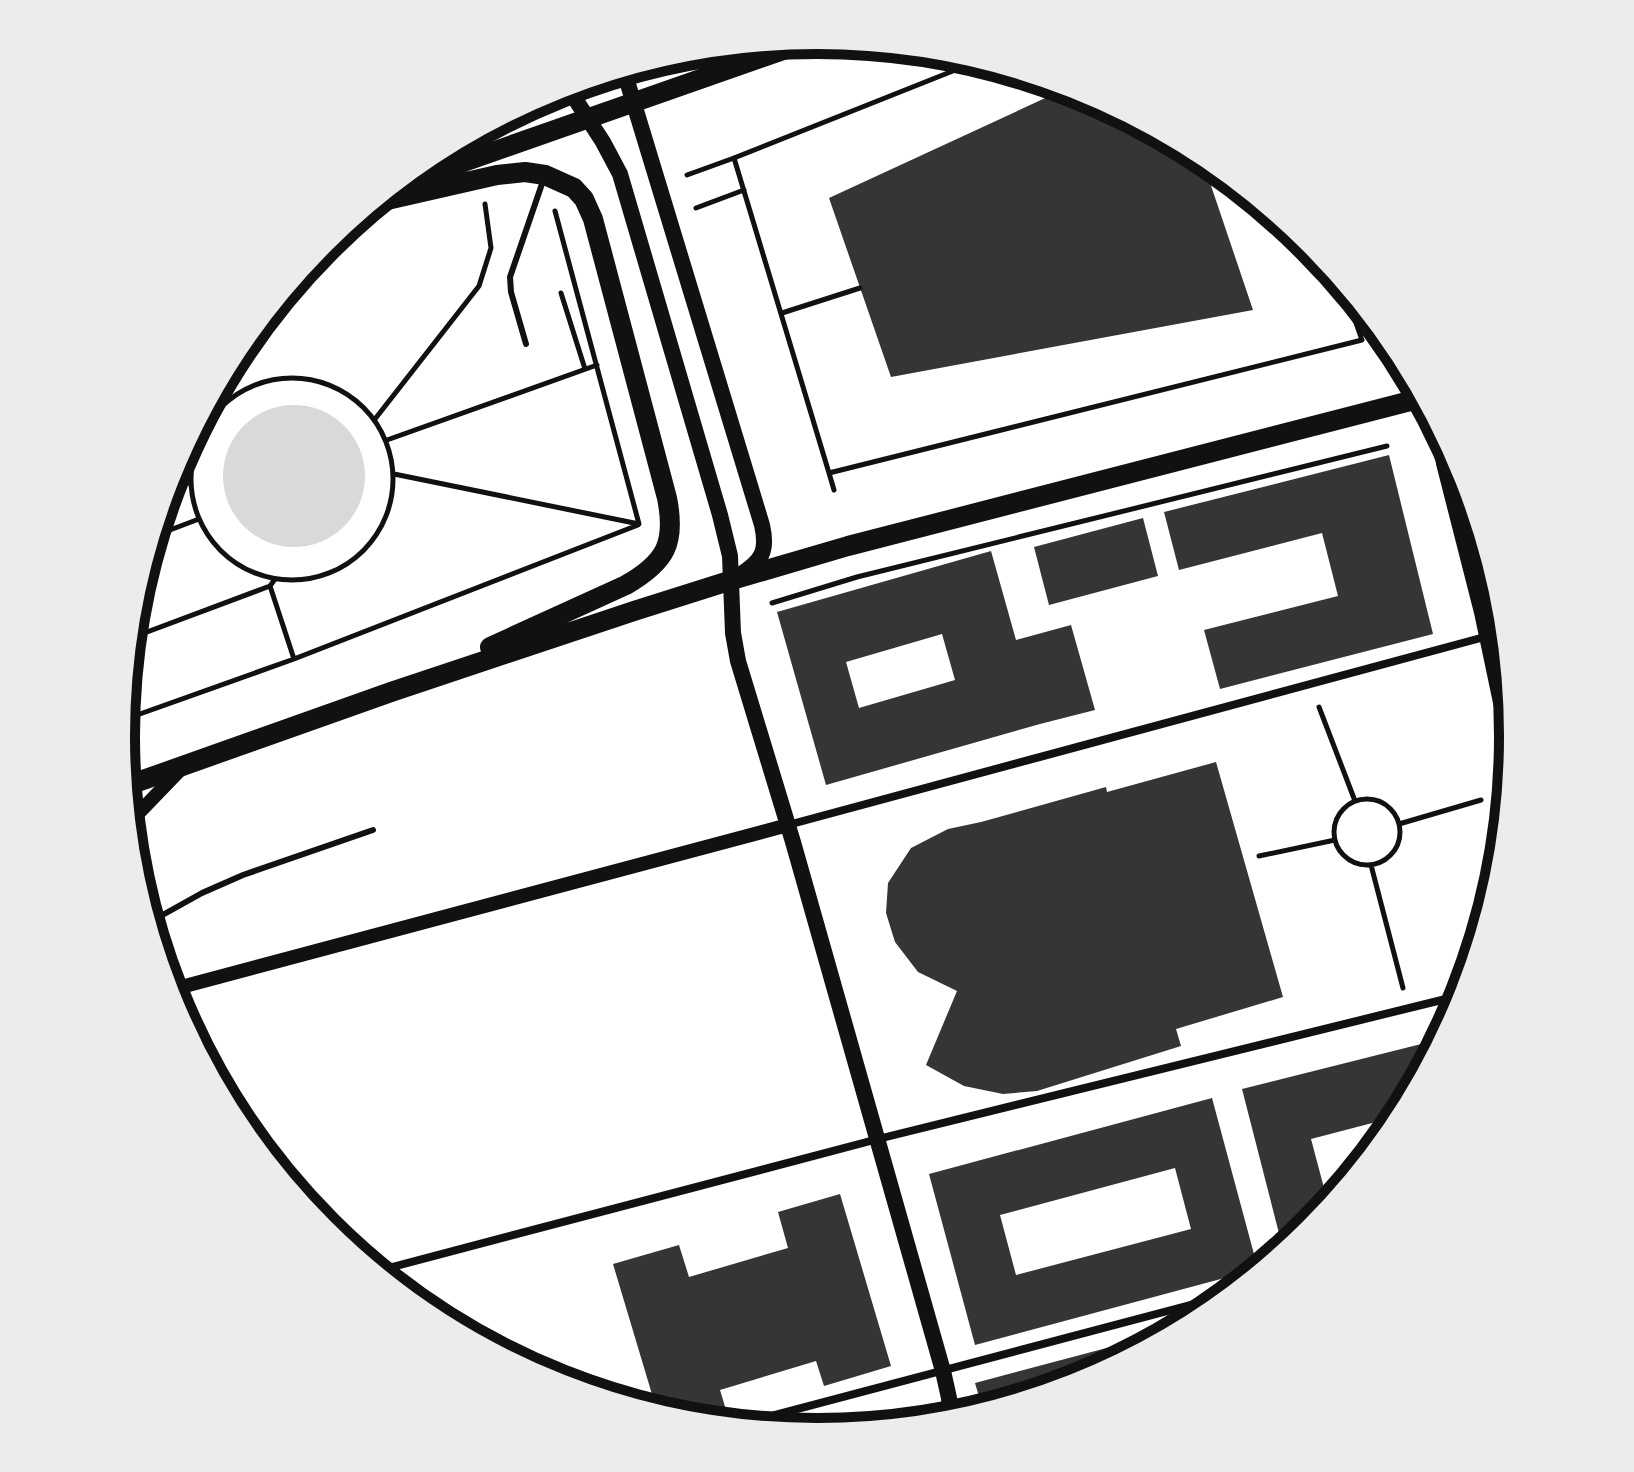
<svg xmlns="http://www.w3.org/2000/svg" width="1634" height="1472" font-family="'DejaVu Sans',sans-serif">
<style>
.water{fill:#d9d9d9}
.building{fill:#353535;fill-rule:evenodd}
.lines{fill:none;stroke-linecap:round;stroke-linejoin:round}
.path{stroke:#111;stroke-width:5}
.service{stroke:#111;stroke-width:6}
.minor{stroke:#111;stroke-width:8}
.tertiary{stroke:#111;stroke-width:14}
.secondary{stroke:#111;stroke-width:16}
.primary{stroke:#111;stroke-width:20}
.rim{fill:none;stroke:#111;stroke-width:10}
</style>
<rect width="100%" height="100%" fill="#fff"/>
<!-- water -->
<path class="water" d="M223 476a71 71 0 1 1 142 0a71 71 0 1 1-142 0Z"/>
<!-- building -->
<path class="building" d="M1067 88 1084 93 1201 156 1253 310 891 377 829 198Z
M1389 455 1433 634 1220 689 1204 630 1338 596 1322 533 1179 570 1164 512Z
M1143 518 1158 576 1049 605 1034 547Z
M991 551 1016 640 1071 625 1095 710 1040 724 826 785 777 612ZM942 634 955 680 859 708 846 662Z
M1216 762 1283 997 1176 1029 1181 1046 1037 1091 1003 1094 964 1086 926 1065 957 991 918 972 895 942 886 913 888 883 911 848 948 829 981 822 1106 787 1107 792Z
M1441 1039 1399 1116 1311 1139 1328 1203 1330 1202 1309 1228 1283 1249 1242 1089Z
M1212 1098 1258 1269 975 1345 929 1174ZM1175 1168 1191 1229 1016 1275 1000 1215Z
M840 1194 891 1366 824 1386 816 1361 720 1390 727 1413 702 1421 681 1419 657 1411 613 1264 679 1245 689 1277 788 1248 778 1212Z
M1148 1337 1149 1344 1083 1379 983 1410 975 1383Z
M906 1409 911 1423 879 1426 876 1418Z"/>
<g class="lines">
<!-- path -->
<path class="path" d="M734 158 829 473 1362 340 1343 286
M1204 166 1211 164
M687 175 734 158 978 61
M696 208 744 190
M561 293 585 369
M782 313 860 288
M191 479a101 101 0 1 1 202 0a101 101 0 1 1-202 0Z
M375 419 479 286 491 248 485 204
M387 440 597 365
M829 473 834 490
M394 474 639 524 555 211
M168 491 191 482
M154 536 199 519
M270 586 294 659
M772 603 857 577 1387 446
M131 638 270 586 275 579
M1319 707 1355 801
M123 720 294 659 638 525
M1334 832a33 33 0 1 1 66 0a33 33 0 1 1-66 0Z
M1399 824 1481 800
M1259 856 1335 840
M1371 865 1403 988"/>
<!-- service -->
<path class="service" d="M526 344 511 292 510 277 544 178
M150 922 202 893 243 875 373 830"/>
<!-- minor -->
<path class="minor" d="M788 825 1503 632
M377 1271 878 1139 1462 995
M741 1424 1228 1295"/>
<!-- tertiary -->
<path class="tertiary" d="M130 822 182 768
M170 990 788 825"/>
<!-- secondary -->
<path class="secondary" d="M624 71 762 525C768 551 762 561 740 575
M568 88 603 142 620 174 720 515 730 556 733 633 738 661 793 842 943 1371 949 1398 950 1419"/>
<!-- primary -->
<path class="primary" d="M395 186 809 41
M374 203 497 175 525 172 545 175 574 188 584 199 593 219 667 498C676 543 666 562 626 585L490 647
M1442 436 1446 463 1484 612 1512 745
M126 786 391 692 634 611 732 580 848 546 1422 398"/>
</g>
<!-- crop -->
<path d="M0 0H1634V1472H0ZM135 736a682 682 0 1 1 1364 0a682 682 0 1 1-1364 0Z" fill="#ececec" fill-rule="evenodd"/>
<path class="rim" d="M135 736a682 682 0 1 1 1364 0a682 682 0 1 1-1364 0Z"/>
</svg>
